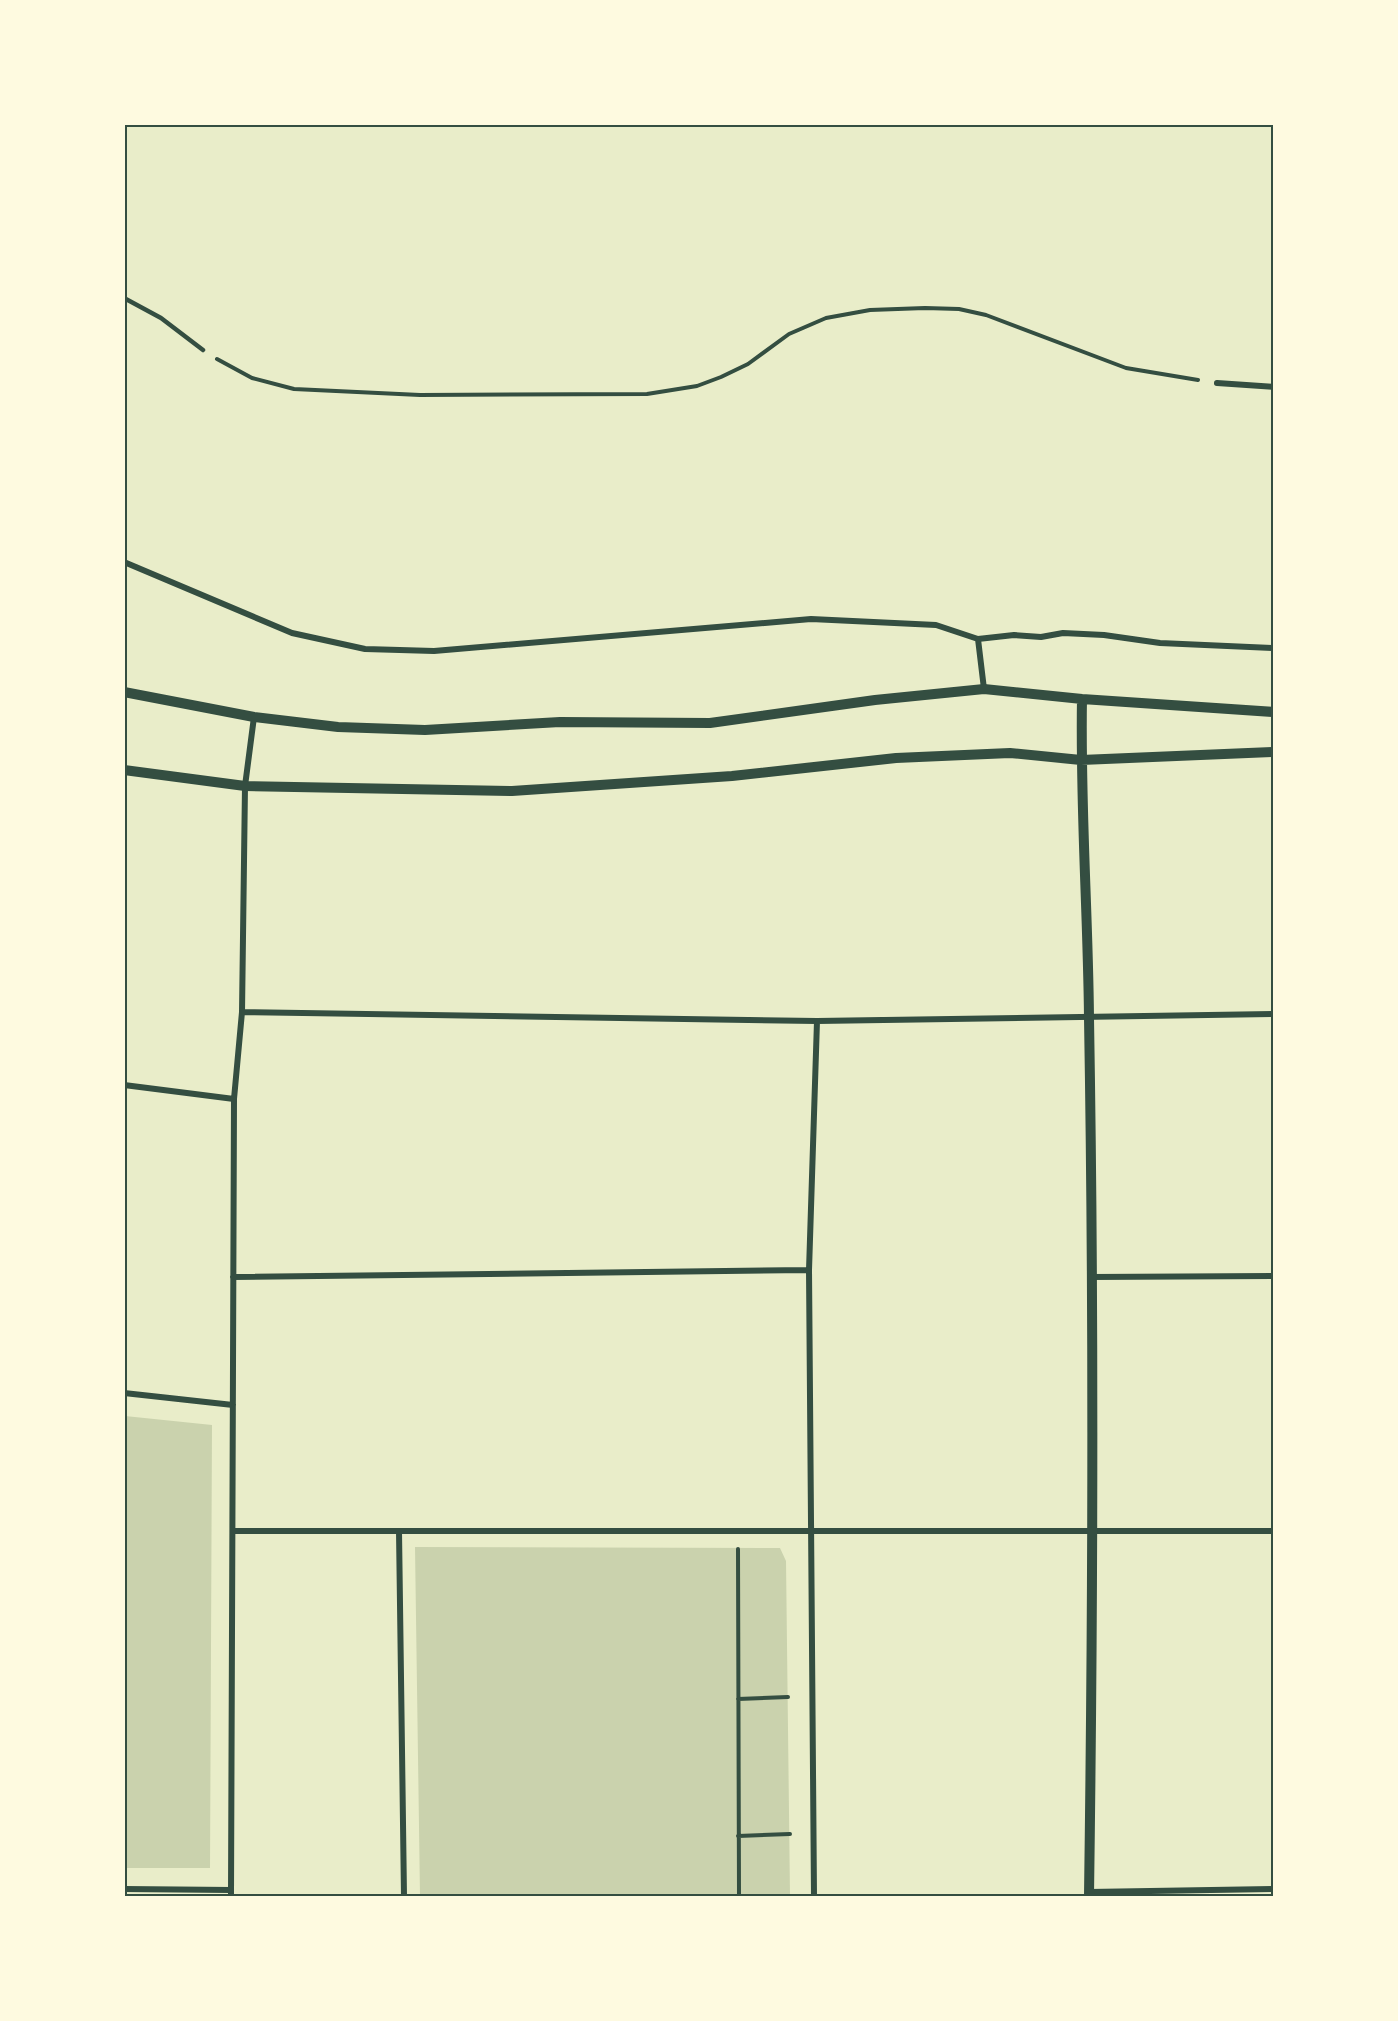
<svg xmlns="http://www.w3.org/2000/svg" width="1398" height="2021" font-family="Montserrat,sans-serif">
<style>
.green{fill:#cad2ad}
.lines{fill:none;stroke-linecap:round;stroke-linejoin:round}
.path{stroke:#344e41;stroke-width:4}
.service{stroke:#344e41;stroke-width:4.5}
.minor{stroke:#344e41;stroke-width:6}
.tertiary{stroke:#344e41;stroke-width:10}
.neatline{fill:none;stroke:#344e41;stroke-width:2}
</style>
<rect width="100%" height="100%" fill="#e9edc9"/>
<!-- green -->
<path class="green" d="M125 1416 212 1425 210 1868H125Z
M415 1547 780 1548 786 1561 790 1896H420Z"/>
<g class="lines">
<!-- path -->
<path class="path" d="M217 359 252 378 294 389 420 395 647 394 697 386 721 377 748 364 789 334 826 318 870 310 925 308 959 309 986 315 1126 368 1198 380
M738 1549 739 1896
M738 1699 788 1697
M738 1836 790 1834"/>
<!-- service -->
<path class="service" d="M378 124H424
M124 298 161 318 203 350"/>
<!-- minor -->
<path class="minor" d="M1217 383 1274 387
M124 562 292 633 365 649 434 651 811 619 936 625 978 639 1014 635 1041 637 1063 633 1104 635 1160 643 1274 648
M978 639 984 689
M242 1012 817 1021 1274 1014
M124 1085 234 1099
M233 1277 809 1270
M1091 1277 1274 1276
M124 1393 233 1405
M233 1531H1274
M399 1531 404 1896
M124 1889 231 1890
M1089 1892 1274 1889
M231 1896 234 1099 242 1012 245 786 254 717
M814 1896 809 1270 817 1021"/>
<!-- tertiary -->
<path class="tertiary" d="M124 692 254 717 338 727 425 730 560 722 710 723 875 700 984 689 1082 699 1274 712
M1082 699C1080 805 1088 911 1089 1018 1094 1310 1093 1604 1089 1896
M124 770 245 786 512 791 732 776 896 758 1010 753 1081 760 1274 752"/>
</g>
<!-- border -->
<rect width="1398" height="2021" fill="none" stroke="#fefae0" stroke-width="252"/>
<rect x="126" y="126" width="1146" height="1769" class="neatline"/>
</svg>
